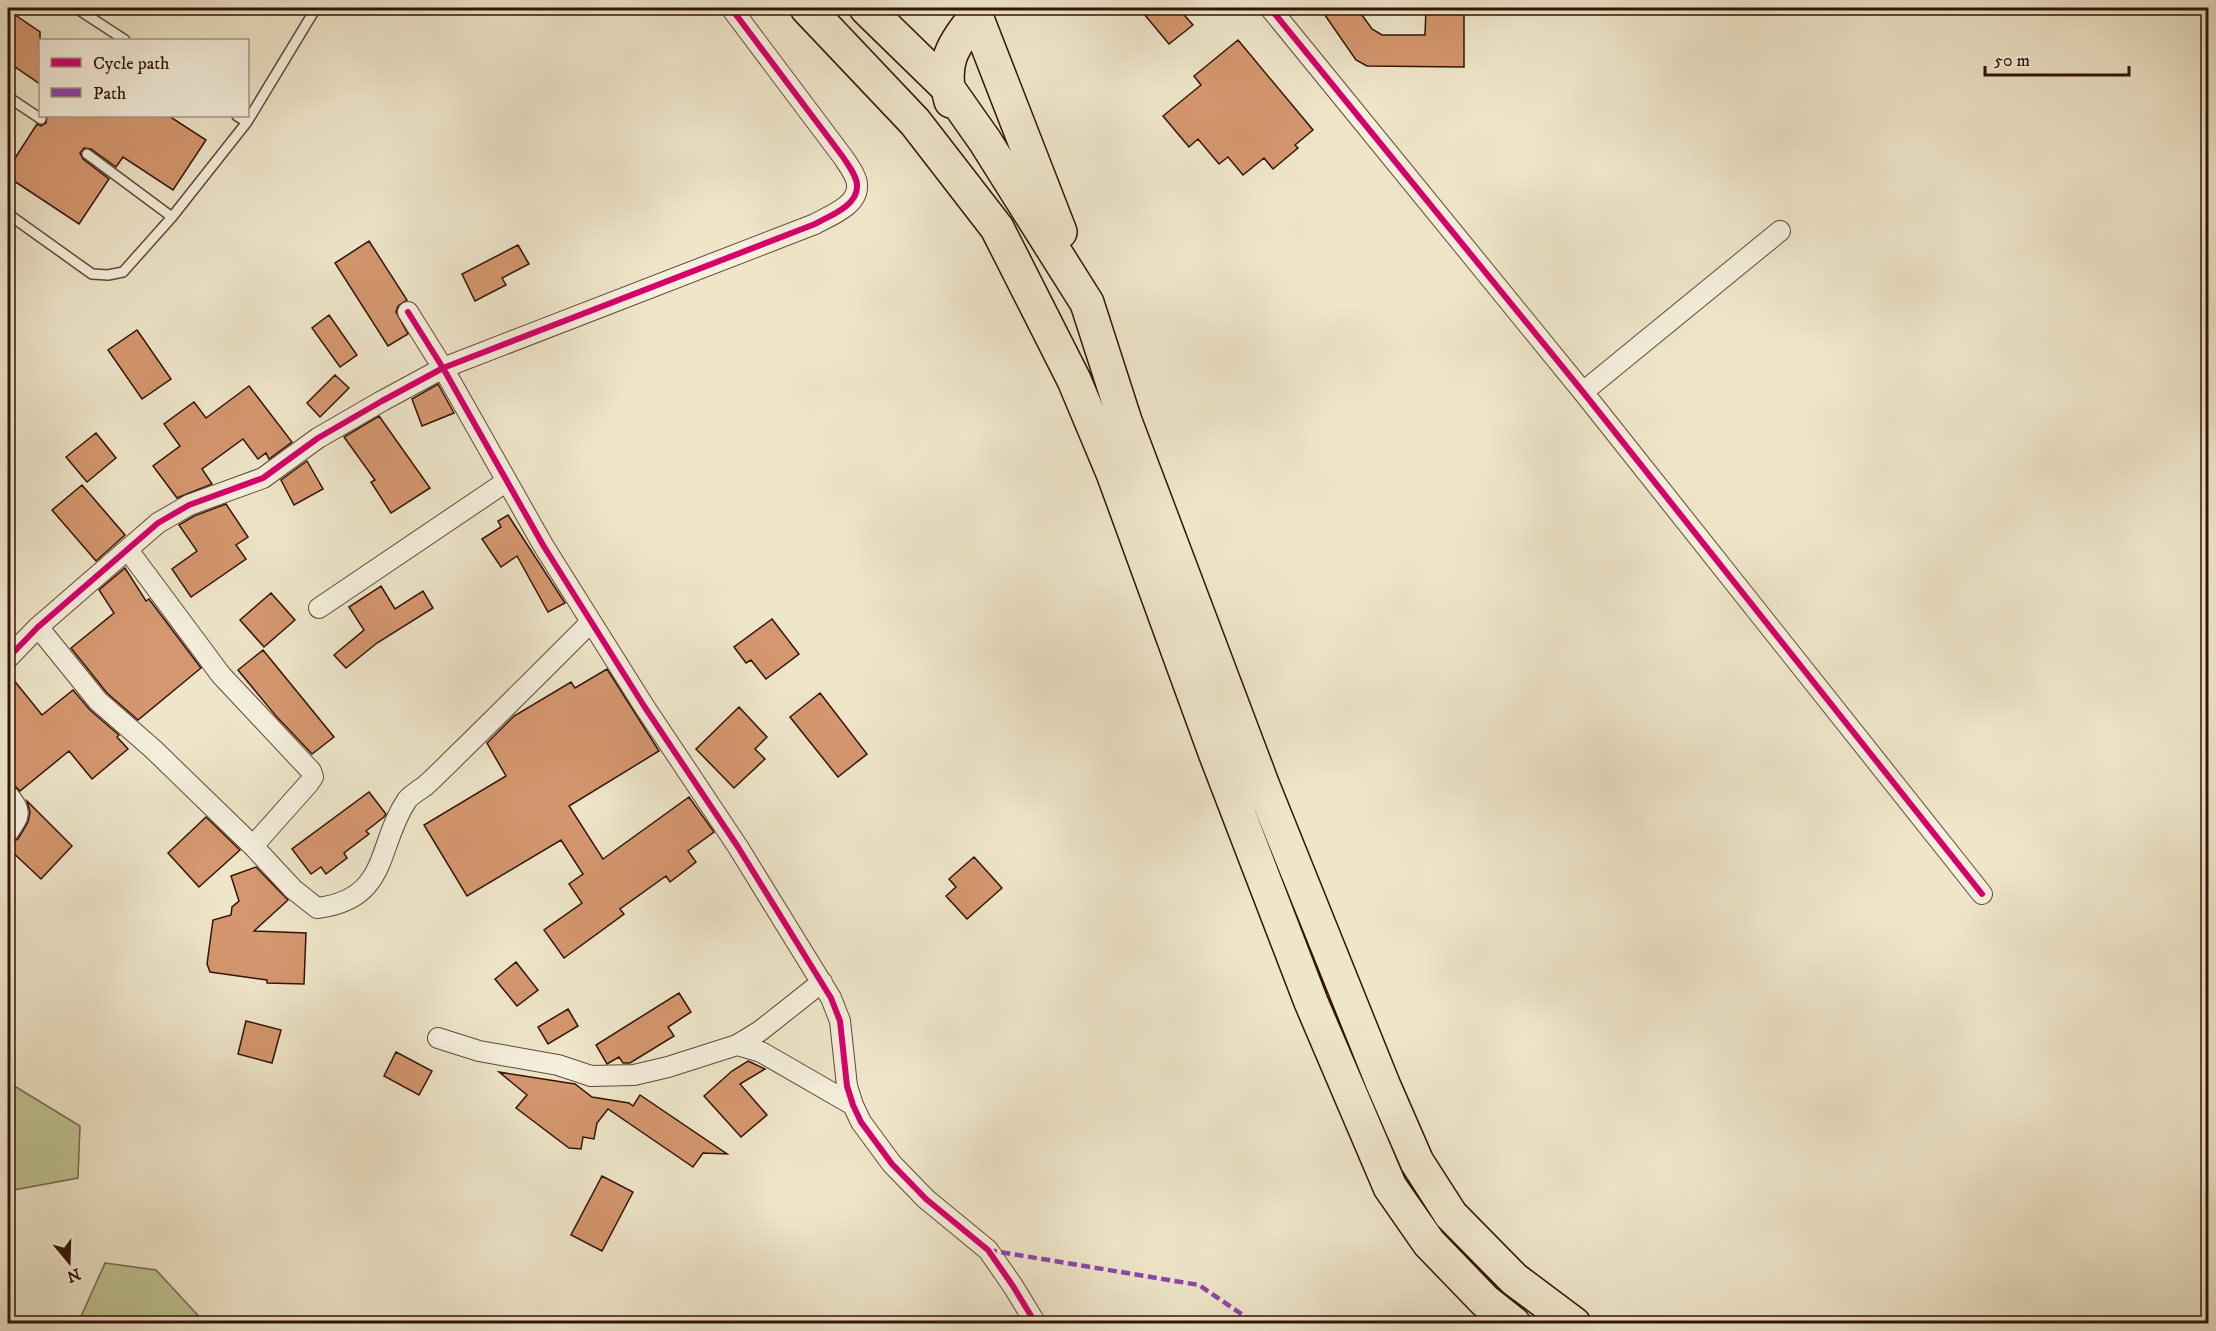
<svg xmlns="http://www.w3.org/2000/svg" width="2216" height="1331" font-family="'IM FELL DW Pica',serif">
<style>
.green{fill:#bfc392;stroke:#786b4d;stroke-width:1.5}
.building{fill:#d5976f;stroke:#321308;stroke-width:1.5}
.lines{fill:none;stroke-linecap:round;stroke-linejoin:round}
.lane-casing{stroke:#614838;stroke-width:12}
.street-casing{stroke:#614838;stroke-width:22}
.highway-casing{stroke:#321308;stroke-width:36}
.lane{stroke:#f5efdd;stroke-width:9}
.street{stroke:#f5efdd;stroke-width:20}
.highway{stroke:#efe6ca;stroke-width:33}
.quiet{stroke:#8e44ad;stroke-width:4.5;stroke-dasharray:9 4.5;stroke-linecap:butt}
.cycleway-casing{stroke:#f5efdd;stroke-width:10}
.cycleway{stroke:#d6006c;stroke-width:6}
</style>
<rect width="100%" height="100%" fill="#efe6ca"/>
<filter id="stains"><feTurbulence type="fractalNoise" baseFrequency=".00333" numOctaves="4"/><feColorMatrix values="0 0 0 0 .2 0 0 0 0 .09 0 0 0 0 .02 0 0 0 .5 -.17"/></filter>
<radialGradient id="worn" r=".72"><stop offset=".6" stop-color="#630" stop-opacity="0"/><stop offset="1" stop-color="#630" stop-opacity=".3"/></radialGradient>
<!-- green -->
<path class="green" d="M8 1054 11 1084 80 1126 78 1178 8 1191Z
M105 1263 156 1270 205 1323H78Z"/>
<!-- building -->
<path class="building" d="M1139 8H1178L1193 25 1169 44Z
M1320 8H1357L1372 29 1382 35H1425L1426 8H1464V67L1367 66 1356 60Z
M8 10 40 32V84L8 62Z
M1238 40 1313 130 1295 145 1298 148 1273 169 1264 158 1243 175 1228 157 1219 164 1198 139 1189 147 1163 116 1201 85 1194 76Z
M47 116H169L206 140 173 190 123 157 116 167 91 149 84 148 80 153 83 159 109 179 79 224 8 177V169L37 124 41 126 46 123Z
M369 241 407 300 398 306 396 312 408 334 388 346 335 263Z
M518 245 529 264 502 278 506 285 475 301 462 274Z
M329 315 357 355 340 367 312 328Z
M137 330 171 379 142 399 108 350Z
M335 375 349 388 320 417 307 403Z
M438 384 454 413 422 426 412 399Z
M249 386 292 442 269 459 266 453 258 459 243 439 202 469 212 484 177 498 153 466 180 446 164 424 194 402 206 418Z
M379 416 430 488 391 513 371 482 375 480 344 437Z
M96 433 116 458 87 482 66 457Z
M307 461 323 489 294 505 281 480Z
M82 485 125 535 96 561 52 510Z
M226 504 248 537 236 545 246 559 191 597 172 569 197 551 179 525 194 516Z
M508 515 565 603 548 612 517 556 501 567 482 539 501 527 498 521Z
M125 568 146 601 149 599 201 668 138 720 107 693 71 648 114 613 99 590Z
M381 586 395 609 423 591 433 608 377 643 346 668 334 655 364 630 349 607Z
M271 593 295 620 264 647 240 620Z
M772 619 799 654 766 679 751 660 746 663 734 647Z
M263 650 334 737 312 754 276 716 238 670Z
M607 669 659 751 569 806 603 859 689 797 714 832 688 851 696 862 670 882 666 876 620 909 624 914 564 958 544 930 582 903 569 884 583 874 561 840 467 896 424 825 506 776 487 743 514 716 571 682 575 688Z
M8 673 42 715 73 690 90 710 119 735 117 737 128 749 92 779 69 751 20 791 13 784 8 783Z
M820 693 867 754 838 777 790 717Z
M739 707 767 737 755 749 765 759 734 788 696 749Z
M369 792 386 814 384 817 366 831 369 834 344 853 347 858 326 874 321 867 311 874 292 849Z
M27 801 72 846 41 879 8 848V844L18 839 28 822 30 812Z
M206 817 240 850 199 887 168 853Z
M974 857 1002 888 967 919 946 896 956 887 949 879Z
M256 867 288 900 254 931 306 933 304 984 267 983V980L210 972 207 964 213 920 231 915 232 907 239 901 231 876Z
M516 962 538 990 517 1006 495 979Z
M679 993 691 1012 668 1027 674 1036 630 1063H623L619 1057 607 1064 596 1045Z
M568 1009 578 1026 548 1044 538 1027Z
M246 1021 281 1030 272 1063 238 1054Z
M396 1052 432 1071 419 1095 384 1076Z
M748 1061 765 1069 740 1084 767 1115 741 1137 704 1096 732 1071Z
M499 1072 575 1084 592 1097 629 1103 633 1106 640 1095 727 1154 703 1153 693 1167 608 1109 597 1123 594 1139 583 1137 581 1149 569 1148 516 1108 527 1095Z
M602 1176 633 1192 602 1251 571 1235Z"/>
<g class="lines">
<!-- lane casing -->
<g class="lane-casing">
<path id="lane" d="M76 8 125 40
M8 97 41 119
M237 116 247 122 316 8
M87 154 172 217
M8 214 92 274 108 275 123 272 172 217 247 122"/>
</g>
<!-- street casing -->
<g class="street-casing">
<path id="street" d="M1270 8 1583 392 1982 894
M408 312 443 368 543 545 644 706 738 847 831 998 840 1021 847 1086 853 1105 861 1122 892 1164 926 1199 988 1250 1013 1286 1036 1324
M1583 392 1780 231
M128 550 221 675 311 771 313 777 309 783 253 846
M319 608 507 481
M38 627 98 701 153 749 253 846 293 889 317 908C390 899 376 846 407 800 411 795 419 790 425 786 436 776 447 765 458 754 503 710 547 666 591 622
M8 658 38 627 158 523 189 505 263 478 318 438 382 401 443 368 815 224C829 216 857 206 857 187 858 177 848 165 843 157L731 8
M8 795C22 812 20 815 8 832
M438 1038 479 1051 558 1065 591 1076 634 1075 668 1067 737 1045 760 1031 822 982
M737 1045 761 1052 853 1105"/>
</g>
<!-- highway casing -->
<g class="highway-casing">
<path id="highway" d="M807 8 915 122 997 228 1074 380 1113 473 1216 755 1311 1002 1390 1187 1429 1243 1485 1301 1514 1324
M866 8 947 87 985 141 1087 303 1125 421 1263 786 1383 1084 1417 1162 1451 1215 1514 1279 1574 1324
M976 16 1060 232
M951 101C940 63 953 45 976 16"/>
</g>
<!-- lane -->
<use href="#lane" class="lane"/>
<!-- street -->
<use href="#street" class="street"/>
<!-- highway -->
<use href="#highway" class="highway"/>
<!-- quiet -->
<path class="quiet" d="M988 1250 1199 1285 1256 1324"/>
<!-- cycleway casing -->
<g class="cycleway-casing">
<path id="cycleway" d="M1270 8 1583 392 1982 894
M408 312 443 368 543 545 644 706 738 847 831 998 840 1021 847 1086 853 1105 861 1122 892 1164 926 1199 988 1250 1013 1286 1036 1324
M8 658 38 627 158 523 189 505 263 478 318 438 382 401 443 368 815 224C829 216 857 206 857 187 858 177 848 165 843 157L731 8"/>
</g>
<!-- cycleway -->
<use href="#cycleway" class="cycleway"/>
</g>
<!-- margin -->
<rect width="2216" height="1331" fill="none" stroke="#efe6ca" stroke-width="30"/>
<rect x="9" y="9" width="2198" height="1313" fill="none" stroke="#321308" stroke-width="3"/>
<rect x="15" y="15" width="2186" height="1301" fill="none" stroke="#321308" stroke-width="1.5"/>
<!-- legend -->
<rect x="39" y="39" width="210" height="78" fill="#f5efdd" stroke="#a79788" stroke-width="1.5"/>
<rect x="51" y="58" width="30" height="9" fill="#d6006c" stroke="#a79788" stroke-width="1.5"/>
<text x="93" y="69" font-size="18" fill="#321308">Cycle path</text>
<rect x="51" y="88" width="30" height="9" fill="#8e44ad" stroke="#a79788" stroke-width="1.5"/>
<text x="93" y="99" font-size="18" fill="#321308">Path</text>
<!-- north arrow -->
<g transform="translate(69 1262) rotate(161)" stroke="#f5efdd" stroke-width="4.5" paint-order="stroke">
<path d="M0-4.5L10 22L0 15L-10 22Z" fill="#321308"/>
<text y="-9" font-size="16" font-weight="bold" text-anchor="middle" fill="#321308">N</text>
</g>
<!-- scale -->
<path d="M1985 66v9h144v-9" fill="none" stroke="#321308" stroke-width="3"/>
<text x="1994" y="66" font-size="18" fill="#321308" stroke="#f5efdd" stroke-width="4.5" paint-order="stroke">50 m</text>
<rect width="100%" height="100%" filter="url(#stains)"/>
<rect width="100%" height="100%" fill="url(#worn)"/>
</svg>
